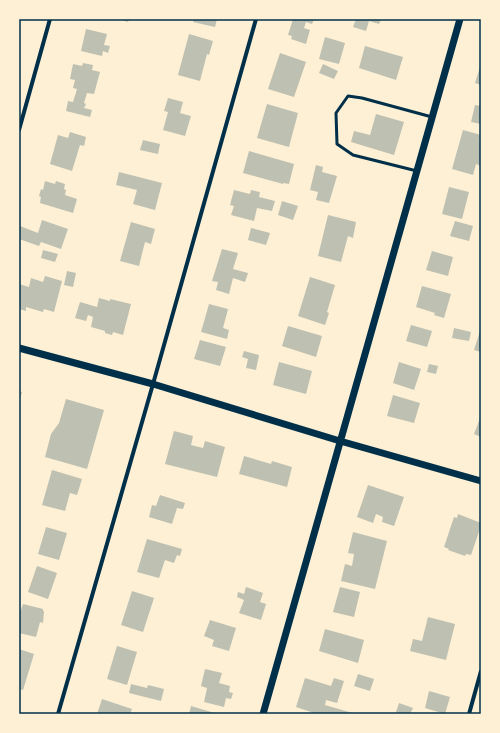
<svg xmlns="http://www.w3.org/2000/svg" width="500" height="733" font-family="Quicksand,sans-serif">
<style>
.building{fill:#bec0b2}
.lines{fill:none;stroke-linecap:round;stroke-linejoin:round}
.service{stroke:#003049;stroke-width:3}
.minor{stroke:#003049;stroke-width:4}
.tertiary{stroke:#003049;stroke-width:7}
.neatline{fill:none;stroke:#003049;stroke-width:1.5}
</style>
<rect width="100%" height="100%" fill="#fdf0d5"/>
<!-- building -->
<path class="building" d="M119 19H129L128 22Z
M194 19H217L215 27 193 22Z
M293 19H314L312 24 306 22 304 28 310 30 306 44 291 39 292 36 288 35Z
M356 19H381L379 24 369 21 366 31 353 27Z
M86 29 107 34 104 45 110 46 108 53 103 51 102 56 81 51Z
M189 34 213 41 209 55 207 54 200 81 178 75Z
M325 37 345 43 339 64 319 59Z
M365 46 403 57 396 80 359 68Z
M280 53 306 62 294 97 268 89Z
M83 63 93 65 92 70 100 72 94 94 87 93 84 103 86 104 84 108 92 110 90 117 66 111 68 101 73 102 77 89 73 88 75 80 70 79 73 64 82 66Z
M323 64 338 71 334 79 319 73Z
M481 64V85L475 83Z
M168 98 183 102 180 113 191 116 185 136 163 130 168 112 164 111Z
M267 104 298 113 289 147 257 138Z
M475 105 481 106V124L471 122Z
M376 114 404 122 394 155 351 142 354 131 370 135Z
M463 130 481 135 479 142 481 143V166L476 164 473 175 452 169Z
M70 132 86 137 84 146 80 145 72 171 50 164 58 135 68 138Z
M143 140 160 144 158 154 140 150Z
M249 151 294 164 289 184 283 183V184L243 173Z
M316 165 323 167 322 172 337 176 329 203 316 200 318 192 310 190Z
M119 172 162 183 155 210 133 204 137 190 116 185Z
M45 181 55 184 56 181 65 184 64 189 66 190 65 195 77 199 73 213 40 203 41 197 39 196 41 189 43 190Z
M449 187 469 192 462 219 442 214Z
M234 190 250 194 251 190 260 192 259 197 275 201 272 211 257 208 254 221 231 215 234 206 230 205Z
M282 201 298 206 293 220 278 215Z
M328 215 356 222 353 238 348 236 341 262 318 256Z
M42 220 68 229 61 249 41 242 39 246 19 239V230L20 226 38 233Z
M455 221 473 226 469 241 450 236Z
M131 222 155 229 151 244 145 242 139 266 120 261Z
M251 228 270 233 266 245 248 240Z
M222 249 238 253 233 269 248 273 245 282 233 278 229 294 216 290 218 282 212 281Z
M43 250 58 254 55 262 41 258Z
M432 251 453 257 448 276 426 270Z
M67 271 76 273 73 287 64 285Z
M45 276 62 281 54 312 44 309 43 312 26 307V311L19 309V284L29 287 31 278 43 282Z
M310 277 335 285 327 312 329 313 325 325 298 316Z
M422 286 451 294 444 318 434 315 435 313 416 307Z
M99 298 110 301V299L131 304 123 335 113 332 112 335 105 333V331L91 327 93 317 88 315 86 321 75 318 80 302 97 307Z
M209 304 228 309 223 328 229 330 227 339 201 332Z
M411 325 432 331 427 347 406 341Z
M288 326 322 336 316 357 282 346Z
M454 328 471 332 469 341 452 338Z
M481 328V352L474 350Z
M200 340 226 347 220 366 194 359Z
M244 351 259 355 256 370 246 368 248 359 242 357Z
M279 362 312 371 306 394 273 385Z
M399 362 421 369 414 390 393 383Z
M429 364 438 366 436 374 427 372Z
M19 391 22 392 19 401Z
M393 395 420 403 414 423 387 416Z
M66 399 104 410 87 469 45 457 51 434 59 423Z
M481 416V437L474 434Z
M174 431 193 436 191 445 203 448 205 441 225 447 217 477 165 464Z
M244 456 271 464 272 461 292 467 287 487 239 474Z
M52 470 82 479 77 495 70 493 65 511 42 505Z
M368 485 404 497 394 526 382 522 383 517 376 514 373 523 357 517Z
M160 495 185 503 183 509 177 508 172 524 149 517 152 505 156 506Z
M458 514 481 523V526L471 555 466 554 465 556 448 550 449 549 444 547 454 517 457 518Z
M46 527 67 533 59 560 38 554Z
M353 532 387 541 375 589 341 581 345 564 352 566 354 554 348 553Z
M147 539 182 549 180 556 177 555 174 563 165 560 159 578 137 572Z
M37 566 57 573 48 599 28 592Z
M246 587 263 593 260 602 266 604 261 620 239 613 244 600 237 597 238 592 244 594Z
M340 587 360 592 354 617 333 612Z
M132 591 154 598 143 632 121 625Z
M23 604 43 609V611H44L43 623 40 622 36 637 19 633V615Z
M428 617 455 624 446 660 410 651 413 639 422 641Z
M210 620 236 628 229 651 212 646 214 640 204 636Z
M325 629 364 640 358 663 319 651Z
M117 646 137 652 127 685 107 679Z
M19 649 34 654 23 690 19 689Z
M205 669 222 673 219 683 230 686 229 692 233 693 231 699 226 698 224 707 204 702 207 688 201 686Z
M358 674 374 679 370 691 354 686Z
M305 678 331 686 334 678 344 681 337 703 326 700 325 705 356 714H317L296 707Z
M131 684 147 688 148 685 164 689 161 701 129 693Z
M429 691 450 697 445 714 425 708Z
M102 699 132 709 130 714H97Z
M399 703 413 708 410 714H401L396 712Z
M191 706 218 714H189Z"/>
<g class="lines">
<!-- service -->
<path class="service" d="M417 171 353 155 337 144 336 113 348 96 362 98 432 117"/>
<!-- minor -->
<path class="minor" d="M19 130 50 19
M58 714 153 384 256 19
M469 714 481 671"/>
<!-- tertiary -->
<path class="tertiary" d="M19 348 153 384 340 441 481 481
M263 714 460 19"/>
</g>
<!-- border -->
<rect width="500" height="733" fill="none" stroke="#fdf0d5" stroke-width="40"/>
<rect x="20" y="20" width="460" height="693" class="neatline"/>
</svg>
